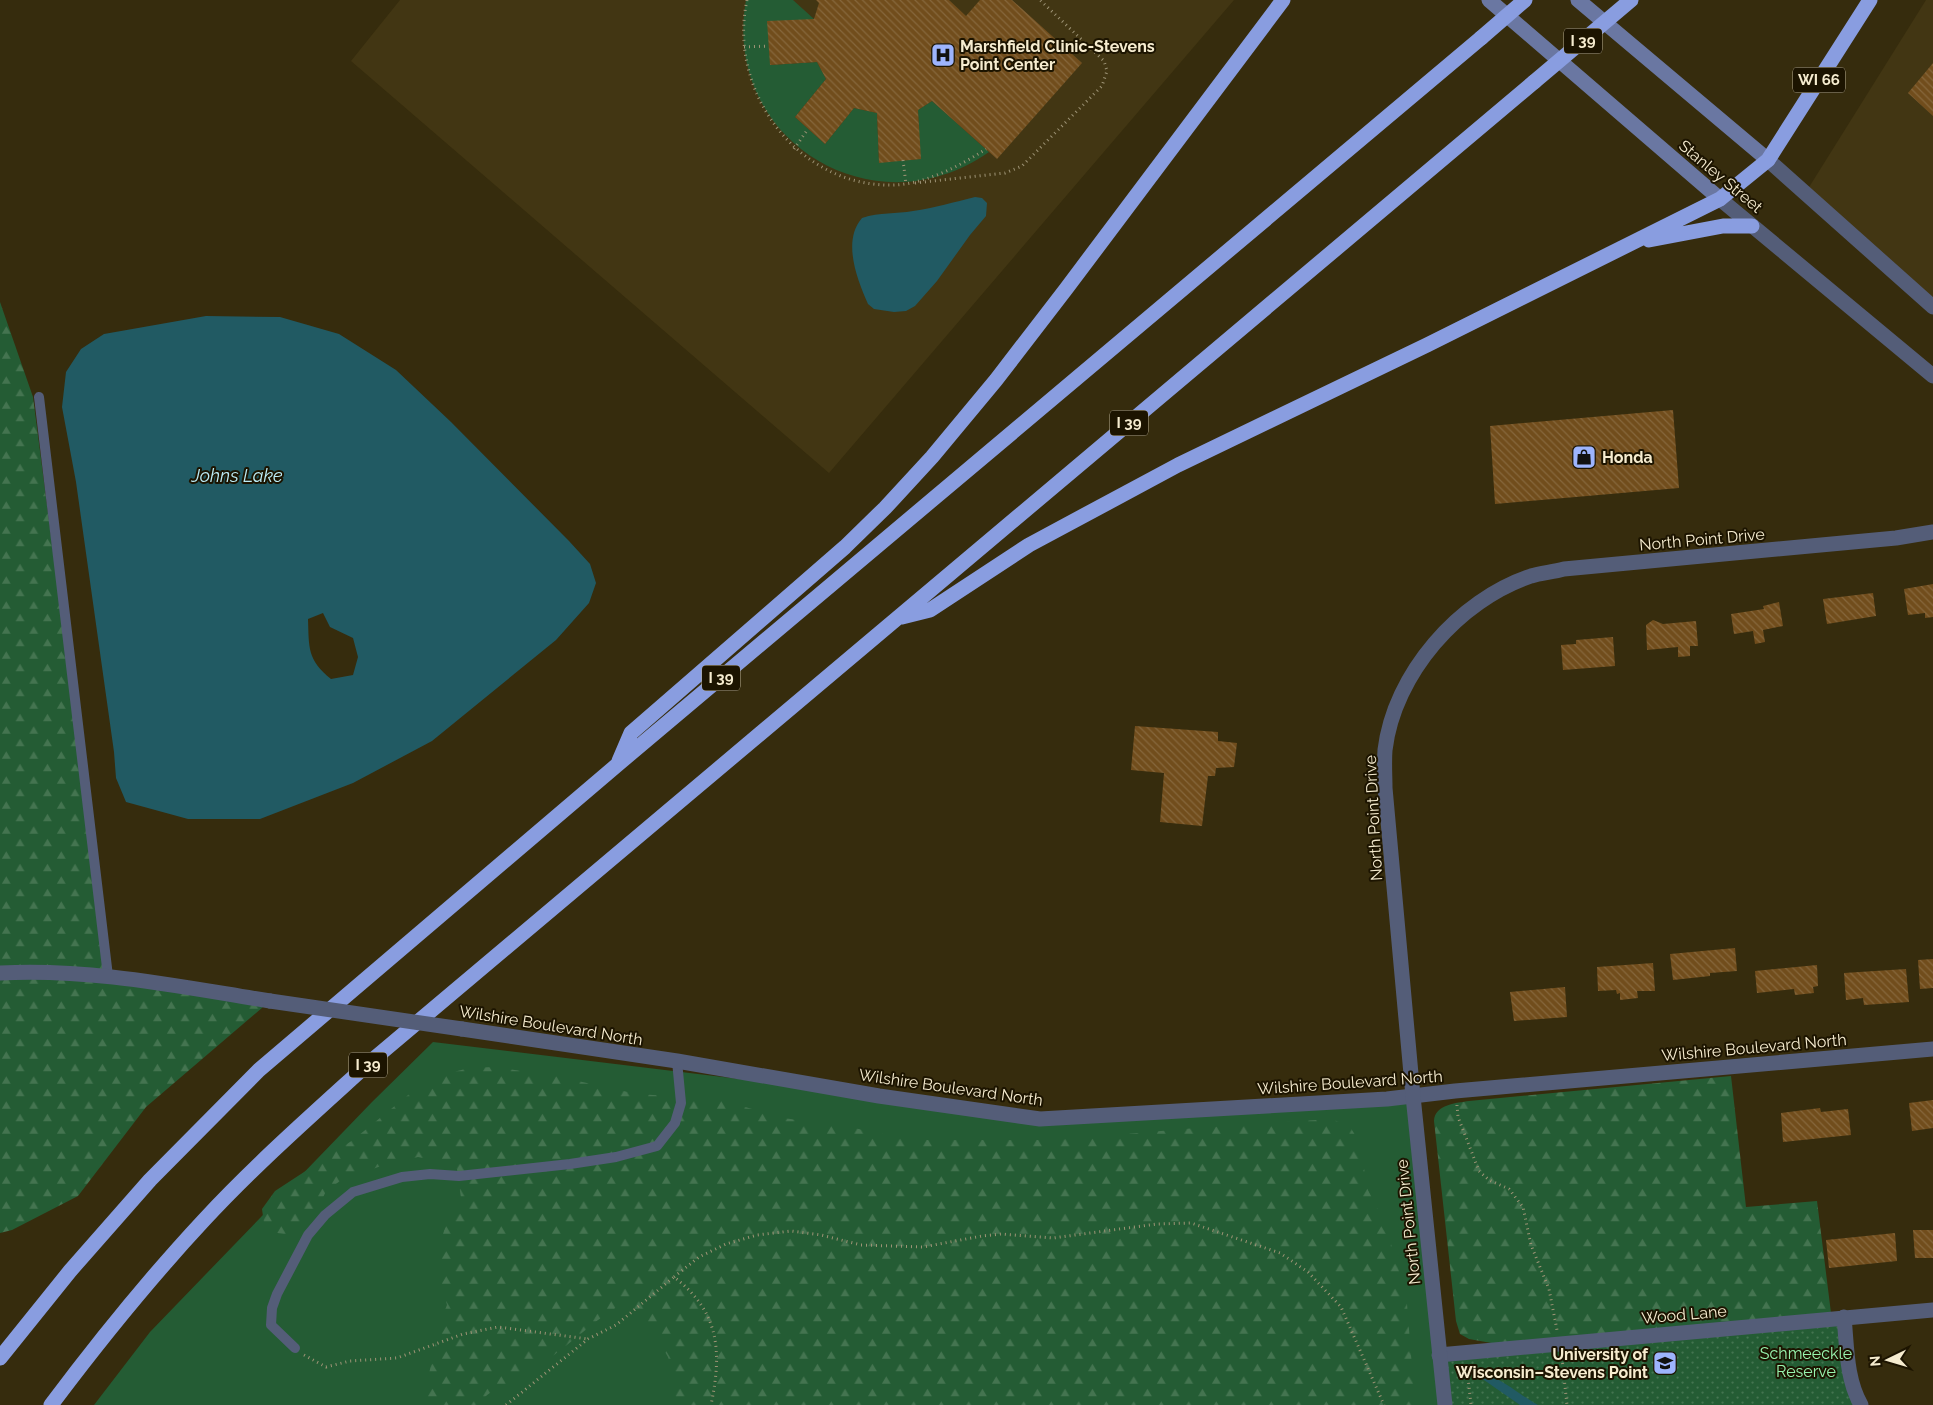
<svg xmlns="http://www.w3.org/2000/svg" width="1933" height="1405" font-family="Raleway,sans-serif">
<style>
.built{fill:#423613}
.grass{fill:#245c34}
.forest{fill:url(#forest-firs)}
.park{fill:url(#park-dots)}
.water{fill:#215a63;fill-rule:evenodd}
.building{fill:url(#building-back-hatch)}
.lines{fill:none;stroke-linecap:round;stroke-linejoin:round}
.path{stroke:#9e9476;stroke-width:3;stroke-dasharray:1 4;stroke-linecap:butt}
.service{stroke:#545d78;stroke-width:10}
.minor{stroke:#545d78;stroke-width:15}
.tertiary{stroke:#545d78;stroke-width:15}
.secondary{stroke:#6a77a2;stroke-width:15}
.motorway{stroke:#899de0;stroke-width:15}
.minor-bridge{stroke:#545d78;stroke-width:15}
.motorway-bridge{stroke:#899de0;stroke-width:15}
.labels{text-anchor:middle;stroke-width:4;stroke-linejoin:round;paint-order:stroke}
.shield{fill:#1c1400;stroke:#b5ab91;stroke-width:1}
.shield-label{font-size:15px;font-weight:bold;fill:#f6eccf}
.poi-label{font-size:16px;font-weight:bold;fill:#f6eccf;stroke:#1c1400;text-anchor:start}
.street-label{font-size:16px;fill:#f6eccf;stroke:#1c1400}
.park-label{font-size:16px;fill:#98f4ae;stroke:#1c1400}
.water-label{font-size:18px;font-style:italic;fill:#bcedf7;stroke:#1c1400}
</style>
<defs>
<pattern id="forest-firs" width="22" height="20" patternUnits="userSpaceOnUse" patternTransform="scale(1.25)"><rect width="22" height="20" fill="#245c34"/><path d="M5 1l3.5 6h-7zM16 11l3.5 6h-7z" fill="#447450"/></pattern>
<pattern id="park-dots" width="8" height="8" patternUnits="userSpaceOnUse" patternTransform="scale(1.25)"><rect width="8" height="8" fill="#245c34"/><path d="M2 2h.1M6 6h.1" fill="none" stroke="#447450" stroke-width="1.8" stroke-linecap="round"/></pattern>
<pattern id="building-back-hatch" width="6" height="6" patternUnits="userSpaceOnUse" patternTransform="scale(1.25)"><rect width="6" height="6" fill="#714d1c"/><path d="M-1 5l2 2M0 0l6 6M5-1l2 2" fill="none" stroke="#86673c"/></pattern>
</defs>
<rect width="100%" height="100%" fill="#362c0d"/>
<!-- built -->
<path class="built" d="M400 0H1234L829 473 351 61Z
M1926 0H1933V307L1806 192Z"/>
<!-- grass -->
<path class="grass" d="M746 0H793L814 19 771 65 817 62 826 79 795 117 825 144 854 108 877 113 879 162 920 159 918 110 932 101 989 152C874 233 721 140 746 0Z
M433 1042 879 1096 1016 1116 1413 1096 1445 1405H94L150 1332 372 1102Z"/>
<!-- forest -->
<path class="forest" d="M0 302 33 397 108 976 270 1001 146 1107 78 1196 12 1230 0 1233Z
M494 1067 555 1076 637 1094 718 1099 783 1118 849 1127 912 1140H1056L1196 1128 1332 1119 1350 1127 1359 1141 1368 1190 1385 1224 1398 1267 1407 1304 1415 1405H680L676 1404 674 1377 668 1357 653 1331 639 1312 620 1305C589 1324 564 1350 533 1370 515 1382 495 1385 481 1401L483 1405H425L426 1388 440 1322 447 1305 440 1278 439 1247 448 1218 461 1198 457 1169 444 1162 418 1157 381 1166 340 1181 326 1191 314 1217 290 1235 265 1231 262 1209 275 1191 353 1140 418 1087 442 1075 469 1068Z
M1731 1076 1746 1207 1817 1201 1831 1313 1497 1344 1469 1339 1460 1334 1456 1321 1434 1121C1435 1104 1457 1103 1469 1101Z"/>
<!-- park -->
<path class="park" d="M1844 1317 1861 1405H1445L1439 1355Z"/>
<!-- water -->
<path class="water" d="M975 197 982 198 987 203 986 216 970 235 937 281 915 306 906 311 894 312 874 309 868 304C857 279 842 241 862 218 880 212 896 214 913 211 935 208 954 202 975 197Z
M206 316 280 317 339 334 396 370 451 422 569 541 590 564 596 583 589 603 556 640 432 741 353 783 260 819H188L126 802 116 778 114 752 76 482 62 407 66 372 81 349 104 334ZM323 613 330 627 353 638 358 657 353 675 331 679C307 660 309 647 308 619Z
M1471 1371C1505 1378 1510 1389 1538 1405H1520Z"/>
<!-- building -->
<path class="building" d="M816 0H949L966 16 980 0H1012L1082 63 997 159 932 101 918 110 921 159 879 163 877 113 854 108 825 144 795 117 826 79 817 62 770 65 767 21 814 19 819 3Z
M1933 63V116L1908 93Z
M1673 410 1679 488 1495 504 1490 426Z
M1933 584V617L1925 618V613L1908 615 1904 589Z
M1873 593 1876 616 1827 624 1823 599Z
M1779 602 1783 626 1763 630 1765 642 1755 644 1753 631 1734 634 1731 614 1764 609 1763 606Z
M1653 620 1663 624 1696 621 1698 646H1690V656L1678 657V647L1647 650 1646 625Z
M1613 637 1615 666 1563 670 1561 645 1576 644V640Z
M1135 726 1218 732V741L1237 743 1234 767 1216 768 1215 776H1208L1202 826 1160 822 1164 773 1131 770Z
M1735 948 1737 971 1710 973V976L1673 980 1670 954Z
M1933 959V988L1920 989 1918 960Z
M1653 963 1655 991H1637L1638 998 1620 1000V993L1617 994 1616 990 1598 991 1597 967Z
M1817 965 1818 986 1813 987 1814 993 1795 995 1794 989 1757 993 1755 971Z
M1906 969 1909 1002 1864 1005 1863 998 1846 1000 1844 973Z
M1565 987 1567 1017 1514 1021 1510 992Z
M1933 1100V1128L1912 1131 1909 1103Z
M1820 1108 1821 1112 1848 1109 1851 1135 1783 1142 1781 1113Z
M1913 1230H1933V1258H1915Z
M1895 1233 1897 1261 1829 1268 1826 1240Z"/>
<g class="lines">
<!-- path -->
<path class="path" d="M747 0C727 91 798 188 894 185 925 184 960 166 986 149
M744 47 769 46
M794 149 808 129
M903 160 906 184
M915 183 1005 173 1022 166 1102 86 1107 71 1104 61 1040 0
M1457 1105 1458 1117 1479 1171 1489 1180 1509 1189 1523 1207 1531 1245 1549 1289 1557 1330
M674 1277 699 1257 726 1244 757 1235 791 1231 821 1235 861 1245 923 1247 982 1236 1001 1234 1053 1238 1157 1224 1191 1223 1280 1253 1308 1272 1341 1307 1384 1405
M304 1355 326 1367 350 1361 397 1358 463 1334 498 1327 588 1339
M1562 1358 1567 1405
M1467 1368 1471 1405
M506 1405 588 1339 616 1325 674 1277C720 1312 722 1352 711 1405"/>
<!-- service -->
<path class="service" d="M39 397 108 976
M295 1348 271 1325 272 1308 277 1294 308 1235 325 1215 353 1192 402 1177 430 1174 459 1176 570 1164 616 1157 657 1146 675 1123 681 1103 677 1061"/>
<!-- minor -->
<path class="minor" d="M0 973C91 968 181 987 270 1001
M462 1029 677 1061 879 1096 1040 1119 1387 1099 1455 1091 1933 1049
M1844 1317C1847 1347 1846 1378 1861 1405
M1439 1355 1933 1310"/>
<!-- tertiary -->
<path class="tertiary" d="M1768 160 1933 307
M1720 199 1933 376
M1445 1405 1413 1096 1385 788C1385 776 1384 763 1385 750 1394 674 1459 600 1531 576 1541 573 1553 572 1564 569L1896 538 1933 532"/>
<!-- secondary -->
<path class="secondary" d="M1489 0 1720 199
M1578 0 1768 160"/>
<!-- motorway -->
<path class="motorway" d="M1649 240 1723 226H1752
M902 617 930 610 1029 545 1178 465 1427 345 1720 199 1768 160 1870 0
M619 761 631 733 845 547 885 508 932 457 996 380 1066 289 1283 0
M0 1358 70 1271 150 1180 259 1070 617 765 1481 38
M51 1405C99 1341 149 1279 204 1220 256 1164 313 1114 369 1063L1534 82"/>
<!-- minor-bridge -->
<path class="minor-bridge" d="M270 1001 462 1029"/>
<!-- motorway-bridge -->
<path class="motorway-bridge" d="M1481 38 1525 0
M1534 82 1631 0"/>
</g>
<!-- icons -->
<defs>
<g id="hospital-square" transform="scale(1.25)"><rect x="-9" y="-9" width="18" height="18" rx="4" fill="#9db4fd" stroke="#1c1400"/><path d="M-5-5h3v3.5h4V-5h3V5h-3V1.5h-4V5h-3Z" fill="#111"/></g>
<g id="shop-square" transform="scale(1.25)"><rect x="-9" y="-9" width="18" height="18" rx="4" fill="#9db4fd" stroke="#1c1400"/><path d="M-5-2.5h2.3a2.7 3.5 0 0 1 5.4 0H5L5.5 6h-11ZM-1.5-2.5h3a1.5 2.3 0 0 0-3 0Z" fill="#111"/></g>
<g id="university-square" transform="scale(1.25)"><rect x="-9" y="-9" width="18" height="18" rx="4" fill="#9db4fd" stroke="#1c1400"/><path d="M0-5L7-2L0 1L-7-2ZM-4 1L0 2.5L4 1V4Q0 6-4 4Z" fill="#111"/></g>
</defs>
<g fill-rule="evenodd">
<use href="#hospital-square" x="943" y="55"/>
<use href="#shop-square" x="1584" y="457"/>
<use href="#university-square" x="1665" y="1363"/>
</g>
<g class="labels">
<!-- shield labels -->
<g class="shield">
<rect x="1564" y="28.5" width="38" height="25" rx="4"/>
<rect x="1793" y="67.5" width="52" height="25" rx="4"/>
<rect x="1110" y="410.5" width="38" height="25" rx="4"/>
<rect x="702" y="665.5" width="38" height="25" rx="4"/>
<rect x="349" y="1052.5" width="38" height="25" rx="4"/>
</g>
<g class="shield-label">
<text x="1583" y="46">I 39</text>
<text x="1819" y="85">WI 66</text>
<text x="1129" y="428">I 39</text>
<text x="721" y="683">I 39</text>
<text x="368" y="1070">I 39</text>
</g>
<!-- poi labels -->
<g class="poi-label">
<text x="960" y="52">Marshfield Clinic-Stevens<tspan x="960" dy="18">Point Center</tspan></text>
<text x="1602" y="463">Honda</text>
<text x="1648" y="1360" text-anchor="end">University of<tspan x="1648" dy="18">Wisconsin–Stevens Point</tspan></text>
</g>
<!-- street labels -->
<g class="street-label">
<text transform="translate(1721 176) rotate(40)" y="6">Stanley Street</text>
<text transform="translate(1702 539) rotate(-5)" y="6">North Point Drive</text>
<text transform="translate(1373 818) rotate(-93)" y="6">North Point Drive</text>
<text transform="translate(551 1025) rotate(9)" y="6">Wilshire Boulevard North</text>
<text transform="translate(1754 1047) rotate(-5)" y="6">Wilshire Boulevard North</text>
<text transform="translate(1350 1082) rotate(-4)" y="6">Wilshire Boulevard North</text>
<text transform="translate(951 1087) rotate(8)" y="6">Wilshire Boulevard North</text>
<text transform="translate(1408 1222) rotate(-96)" y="6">North Point Drive</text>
<text transform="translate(1684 1314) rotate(-5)" y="6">Wood Lane</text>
</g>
<!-- park labels -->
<g class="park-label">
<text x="1806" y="1359">Schmeeckle<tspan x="1806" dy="18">Reserve</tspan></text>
</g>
<!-- water labels -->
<g class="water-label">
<text x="237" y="482">Johns Lake</text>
</g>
</g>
<!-- north arrow -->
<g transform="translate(1888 1360) rotate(265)" stroke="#1c1400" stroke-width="4" paint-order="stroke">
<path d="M0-4L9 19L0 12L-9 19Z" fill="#f6eccf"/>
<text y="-8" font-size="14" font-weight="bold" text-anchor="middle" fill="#f6eccf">N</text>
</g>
</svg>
